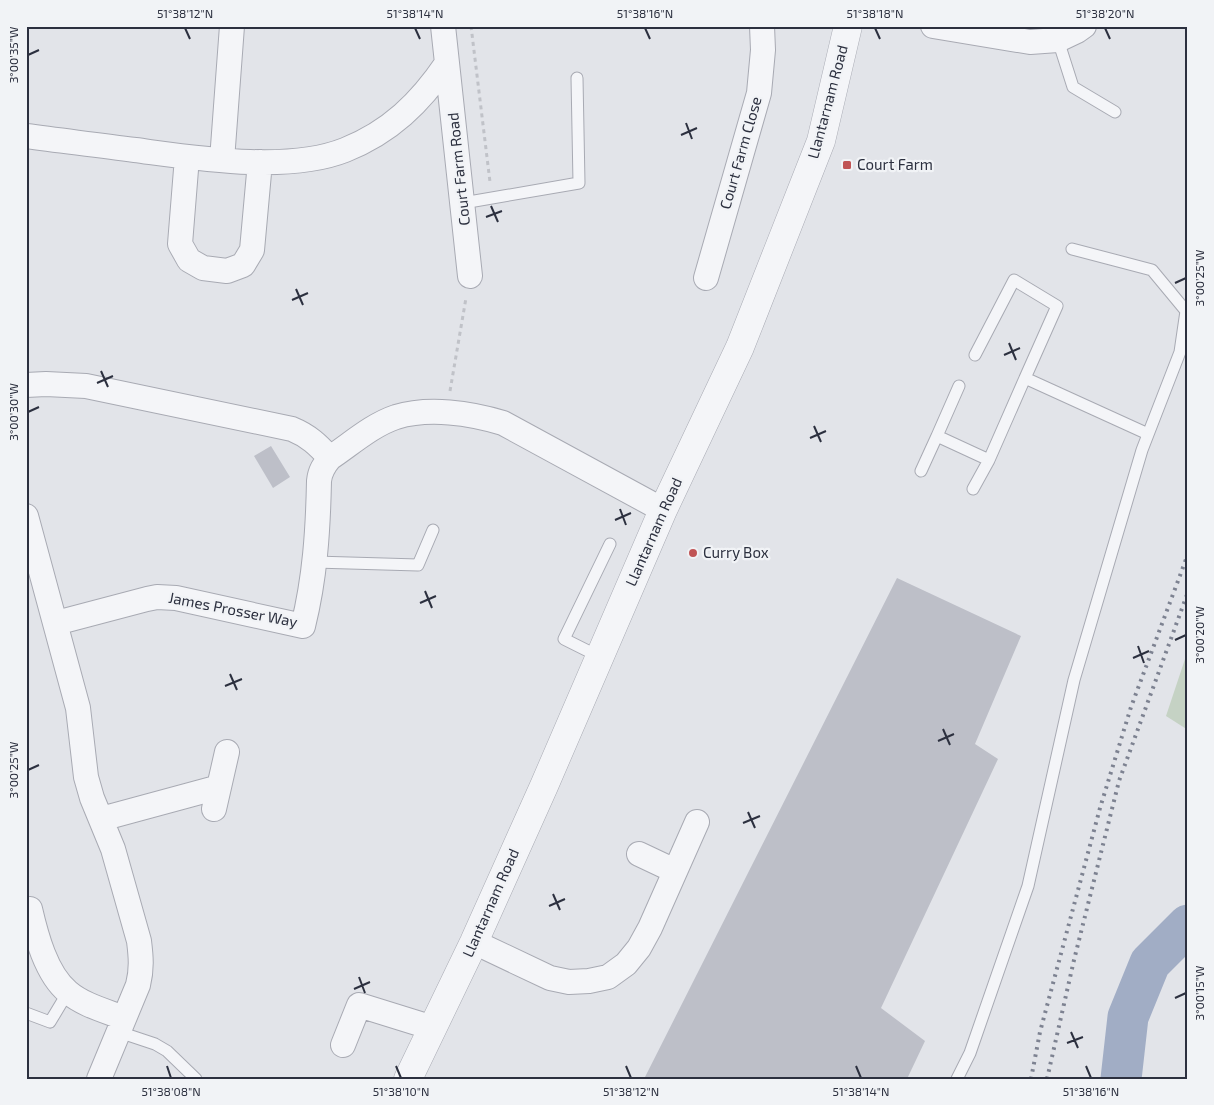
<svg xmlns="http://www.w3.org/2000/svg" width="1214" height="1105" font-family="'Exo 2',sans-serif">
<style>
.green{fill:#c5d2c4}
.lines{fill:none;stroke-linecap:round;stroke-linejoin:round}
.river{stroke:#a1adc5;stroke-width:41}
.building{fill:#bdbfc8}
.service-casing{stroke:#a8aab3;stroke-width:13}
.minor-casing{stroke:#a8aab3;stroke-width:26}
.tertiary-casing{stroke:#a8aab3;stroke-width:29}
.path{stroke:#c0c2c8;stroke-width:3;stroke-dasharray:4 4;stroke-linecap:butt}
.service{stroke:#f4f5f8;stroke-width:11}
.minor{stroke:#f4f5f8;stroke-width:24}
.tertiary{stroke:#f4f5f8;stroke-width:28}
.rail{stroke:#7d8291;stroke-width:4;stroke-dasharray:2.5 5;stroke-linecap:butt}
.ticks{fill:none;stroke:#2c303f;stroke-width:2}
.poi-dot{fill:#c05455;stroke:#f1f3f6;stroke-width:2}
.labels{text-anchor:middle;stroke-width:4.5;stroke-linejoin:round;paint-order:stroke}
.street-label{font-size:15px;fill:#2c303f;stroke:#f1f3f6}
.poi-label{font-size:15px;fill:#2c303f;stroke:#f1f3f6;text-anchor:start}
.neatline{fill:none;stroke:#2c303f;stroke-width:2}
.ticks-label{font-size:12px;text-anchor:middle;fill:#2c303f}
</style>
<rect width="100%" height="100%" fill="#e2e4e9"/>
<!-- green -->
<path class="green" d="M1188 650V730L1166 716Z"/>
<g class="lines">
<!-- river -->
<path class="river" d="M1121 1079 1128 1017 1150 963 1188 925"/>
</g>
<!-- building -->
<path class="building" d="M271 446 290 477 273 488 254 456Z
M897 578 1021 636 975 744 998 759 881 1008 925 1041 907 1079H644Z"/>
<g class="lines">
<!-- service casing -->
<g class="service-casing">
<path id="service" d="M1058 40 1073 87 1115 112
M463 203 579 183 577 78
M975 355 1014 280 1057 306 1025 378
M959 386 937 436 989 460 1025 378 1148 434
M921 471 937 436
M973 489 989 460
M315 562 418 565 433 530
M600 657 564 639 610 544
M26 1013 50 1022 68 992
M119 1032 155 1044 167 1051 196 1079
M957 1079 970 1053 1028 886 1074 680 1142 450 1180 352 1186 311 1152 270 1072 249"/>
</g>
<!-- minor casing -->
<g class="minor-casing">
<path id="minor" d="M443 26 470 276
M933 26 1030 42 1058 40 1077 31 1084 26
M26 136C63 141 99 145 135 150 196 158 287 173 345 150 390 132 420 103 447 63
M187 157 180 244 189 260 203 268 227 271 243 265 252 250 260 162
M222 160 232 26
M706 278 759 93 763 50 762 26
M26 385 46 384 86 386 292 429C309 436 318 445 330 458
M26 516 78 708 86 777 92 798 113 849 139 941C141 957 142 969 138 985L99 1079
M56 623 147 599 157 597 176 598 303 626C315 578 318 530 319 481 320 471 324 465 330 458 351 444 372 425 396 417 429 407 470 413 503 423L663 510
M214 809 227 752
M101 819 219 787
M639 854 675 871
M30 909C36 935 46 974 68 992 83 1005 106 1011 124 1018
M474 942 550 978 569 982 589 981 608 977 626 964 639 948 650 928 697 822
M343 1045 359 1005 433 1028"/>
</g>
<!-- tertiary casing -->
<g class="tertiary-casing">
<path id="tertiary" d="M408 1079 474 942 544 786 663 510 740 347 821 141 848 26"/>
</g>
<!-- path -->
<path class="path" d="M471 26 490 182
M450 391 466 298"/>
<!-- service -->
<use href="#service" class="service"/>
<!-- minor -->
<use href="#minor" class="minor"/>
<!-- tertiary -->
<use href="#tertiary" class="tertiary"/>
<!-- rail -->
<path class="rail" d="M1031 1079 1040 1032 1100 808 1131 707 1188 554
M1047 1079 1074 960 1119 781 1188 592"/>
</g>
<!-- ticks -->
<path class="ticks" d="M185 28 190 39M415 28 420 39M645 28 650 39M875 28 880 39M1105 28 1110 39M28 55 39 50M686 123 692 139M681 135 697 128M491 206 498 222M486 217 502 211M1175 283 1186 278M296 289 303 305M292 300 308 293M1009 343 1016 360M1004 355 1020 348M101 371 108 387M97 383 113 376M28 412 39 407M814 426 821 442M810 438 826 431M620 509 626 525M615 520 631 513M425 591 432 608M420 603 436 596M1175 640 1186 635M1138 646 1144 663M1133 658 1149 651M230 674 237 690M225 686 242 679M943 729 950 745M938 741 954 734M28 770 39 765M748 812 755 828M743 823 760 816M553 894 560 910M549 906 565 899M359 977 365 993M354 989 370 982M1175 998 1186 993M1071 1032 1078 1048M1067 1043 1083 1037M167 1066 171 1078M396 1066 401 1078M626 1066 631 1078M856 1066 861 1078M1086 1066 1091 1078"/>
<!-- markers -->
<g class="poi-dot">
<rect x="842" y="160" width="10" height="10" rx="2.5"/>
<circle cx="693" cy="553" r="5"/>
</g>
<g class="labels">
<!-- street labels -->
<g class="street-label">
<text transform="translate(828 102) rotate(-75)" y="5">Llantarnam Road</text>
<text transform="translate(741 153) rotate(-74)" y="5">Court Farm Close</text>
<text transform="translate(459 169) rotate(-96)" y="5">Court Farm Road</text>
<text transform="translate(654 532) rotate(-66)" y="5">Llantarnam Road</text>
<text transform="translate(233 610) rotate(11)" y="5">James Prosser Way</text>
<text transform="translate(491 903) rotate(-66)" y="5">Llantarnam Road</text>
</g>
<!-- poi labels -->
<g class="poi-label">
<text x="857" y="170">Court Farm</text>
<text x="703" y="558">Curry Box</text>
</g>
</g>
<!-- border -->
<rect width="1214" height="1105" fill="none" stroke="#f1f3f6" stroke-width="55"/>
<rect x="28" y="28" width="1158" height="1050" class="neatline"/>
<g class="ticks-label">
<text x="185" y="18">51°38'12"N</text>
<text x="415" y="18">51°38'14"N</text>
<text x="645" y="18">51°38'16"N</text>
<text x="875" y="18">51°38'18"N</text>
<text x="1105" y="18">51°38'20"N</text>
<text transform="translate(14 55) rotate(-90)" y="4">3°00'35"W</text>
<text transform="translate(1200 278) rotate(-90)" y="4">3°00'25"W</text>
<text transform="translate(14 412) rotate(-90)" y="4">3°00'30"W</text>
<text transform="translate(1200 635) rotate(-90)" y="4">3°00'20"W</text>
<text transform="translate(14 770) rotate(-90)" y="4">3°00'25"W</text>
<text transform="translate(1200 993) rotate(-90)" y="4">3°00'15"W</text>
<text x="171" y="1096">51°38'08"N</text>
<text x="401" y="1096">51°38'10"N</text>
<text x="631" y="1096">51°38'12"N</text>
<text x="861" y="1096">51°38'14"N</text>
<text x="1091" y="1096">51°38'16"N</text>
</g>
</svg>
